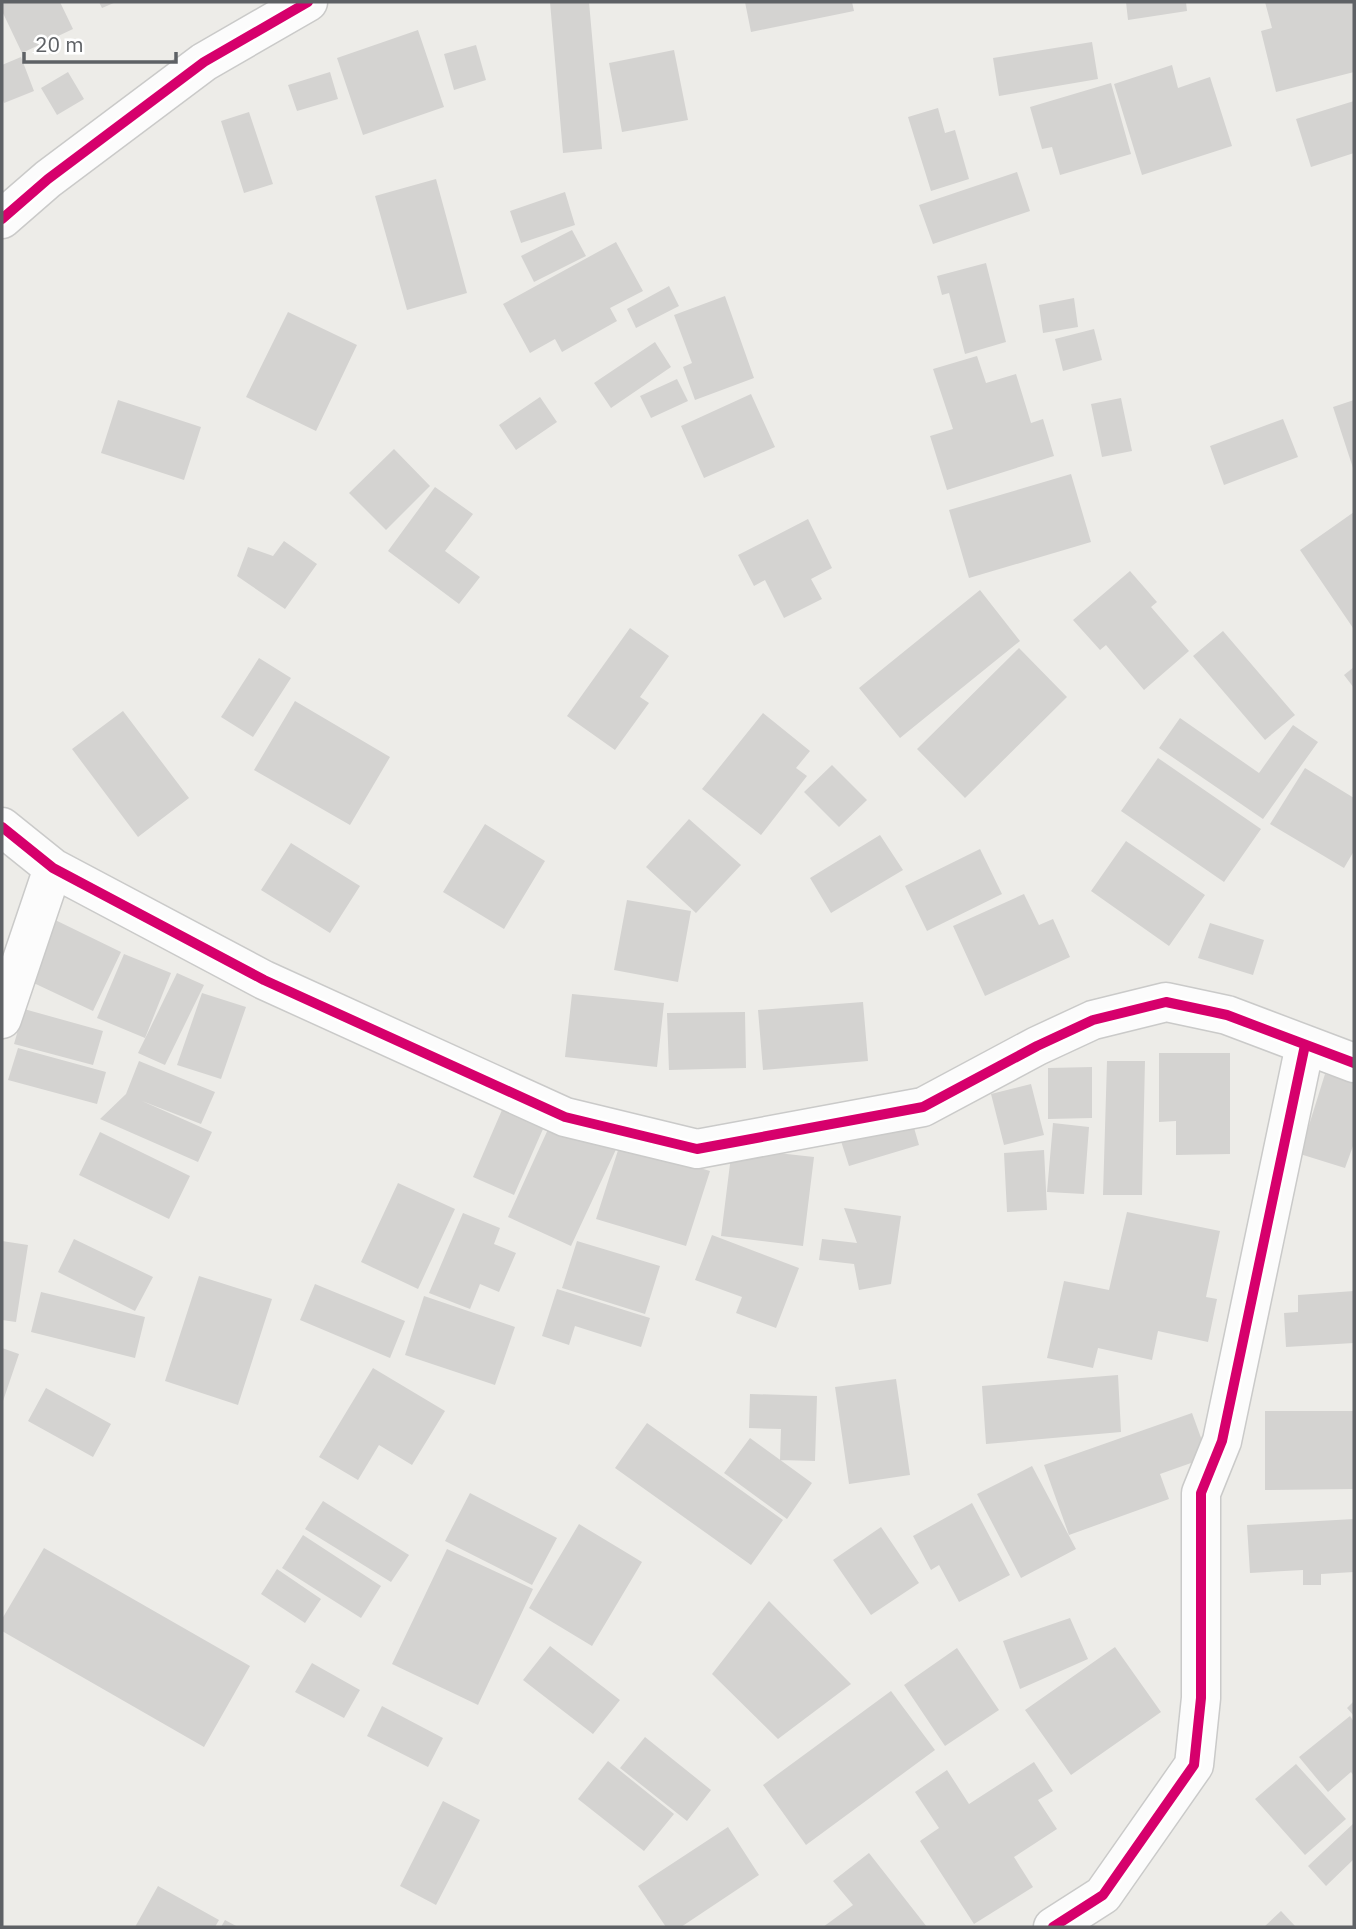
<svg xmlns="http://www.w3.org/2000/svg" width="1356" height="1929" font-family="'IBM Plex Sans',sans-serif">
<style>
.building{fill:#d4d3d1}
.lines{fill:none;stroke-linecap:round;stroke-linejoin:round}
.minor-casing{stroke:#cacac9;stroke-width:41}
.minor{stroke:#fcfcfc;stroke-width:38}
.cycleway-casing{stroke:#fff;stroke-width:15}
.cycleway{stroke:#d6006c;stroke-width:10}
</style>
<rect width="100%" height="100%" fill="#edece8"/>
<!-- building -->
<path class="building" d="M2 2H60L73 29 22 53 2 11Z
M99 2H116L102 8Z
M550 2H589L602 149 563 153Z
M745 2H852L854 11 751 32Z
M1126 2H1186L1187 11 1128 20Z
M1265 2H1354V72L1276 92 1261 31 1272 28Z
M418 30 444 107 363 135 337 58Z
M1092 42 1098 79 999 96 993 58Z
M476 45 486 80 454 90 444 54Z
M674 50 688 120 622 132 609 63Z
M21 57 34 91 4 103 2 98V65Z
M1172 65 1178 88 1210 77 1232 146 1142 175 1114 84Z
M68 72 84 99 57 115 41 88Z
M330 72 338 99 297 111 288 85Z
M1111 83 1131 154 1060 175 1052 147 1042 149 1030 107Z
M1354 101V153L1311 167 1296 119Z
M938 108 945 133 955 130 969 179 931 191 908 117Z
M249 112 273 184 244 193 221 121Z
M1017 172 1030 211 933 244 919 205Z
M436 179 467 293 407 310 375 196Z
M565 192 575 225 521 243 510 211Z
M572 230 586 256 534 282 521 256Z
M616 242 643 291 610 308 617 321 562 352 555 339 530 353 503 304Z
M986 263 1006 342 965 354 949 293 942 295 937 276Z
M669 286 679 306 636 328 627 309Z
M725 296 754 378 695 400 683 367 692 363 674 315Z
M1074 298 1078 327 1043 333 1039 305Z
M288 312 357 345 316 431 246 397Z
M1094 329 1102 360 1063 371 1055 339Z
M655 342 671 367 611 408 594 383Z
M977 356 986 383 1016 374 1031 423 1043 419 1054 456 947 490 930 436 953 429 933 369Z
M677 379 688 401 651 418 640 396Z
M751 394 775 447 704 478 681 426Z
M540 397 557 422 516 450 499 425Z
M1121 398 1132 451 1102 457 1091 404Z
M118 400 201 427 184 480 101 453Z
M1354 400V471L1333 407Z
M1283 419 1298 457 1224 485 1210 446Z
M394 449 430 486 386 530 349 493Z
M1071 474 1091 542 969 578 949 510Z
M435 487 473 514 445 551 480 577 459 604 388 551Z
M1354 512V627L1353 628 1300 550Z
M808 519 832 568 811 579 822 599 784 618 765 580 754 586 738 555Z
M284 541 317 564 285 609 237 576 248 547 273 556Z
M1130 571 1157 602 1151 607 1189 651 1144 690 1106 645 1100 650 1073 620Z
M980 590 1020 641 900 738 859 688Z
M630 628 669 656 640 697 649 703 615 750 567 716Z
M1223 631 1295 715 1265 740 1193 656Z
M1019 648 1067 697 965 798 917 749Z
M259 658 291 678 253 737 221 717Z
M1354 667V688L1344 675Z
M295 701 390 757 350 825 254 770Z
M123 711 189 798 138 837 72 749Z
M763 713 810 751 796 768 807 776 761 835 702 789Z
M1180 718 1259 773 1293 725 1318 742 1263 819 1159 748Z
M1158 758 1261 829 1224 882 1121 811Z
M832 765 867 800 839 827 804 792Z
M1305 768 1354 798V851L1344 868 1270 824Z
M689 819 741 865 696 913 646 867Z
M485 824 545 861 504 929 443 892Z
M880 835 903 870 831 913 810 878Z
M1126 841 1205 895 1169 946 1091 891Z
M291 843 360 886 330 933 261 890Z
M980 849 1002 894 927 931 905 886Z
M1024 894 1039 925 1053 919 1070 957 985 996 953 926Z
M627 900 691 911 678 982 614 970Z
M49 917 121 952 93 1011 21 977Z
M1210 923 1264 940 1253 975 1198 958Z
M124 954 171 973 145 1038 97 1018Z
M177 973 204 985 165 1065 138 1053Z
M202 993 246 1007 221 1079 177 1065Z
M572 994 664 1003 657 1067 565 1057Z
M863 1002 868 1061 763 1070 758 1010Z
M24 1009 103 1031 93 1065 14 1044Z
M745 1012 746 1068 669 1070 667 1013Z
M18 1048 106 1072 97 1104 8 1080Z
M1159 1053H1230V1154L1176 1155V1121L1159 1122Z
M139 1061 215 1092 201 1124 142 1101 212 1132 198 1162 100 1119 126 1094Z
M1107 1061H1145L1142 1195H1103Z
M1092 1067V1118L1048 1119V1068Z
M1325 1074 1354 1083V1146H1353L1345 1168 1300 1154Z
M1031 1084 1044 1135 1004 1145 991 1094Z
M502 1110 543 1129 514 1195 473 1177Z
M555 1114 619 1143 571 1246 508 1217Z
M910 1114 919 1145 849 1166 839 1135Z
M1053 1123 1089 1127 1084 1194 1047 1192Z
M100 1132 190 1176 169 1219 79 1175Z
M620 1144 710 1171 686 1246 596 1219Z
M732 1148 814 1157 803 1246 721 1236Z
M1044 1150 1047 1210 1007 1212 1004 1153Z
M398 1183 455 1209 418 1289 361 1262Z
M844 1208 901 1216 891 1284 859 1290 854 1264 819 1260 822 1239 857 1243Z
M1127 1212 1220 1231 1206 1297 1217 1299 1208 1342 1158 1331 1152 1360 1098 1348 1093 1368 1047 1358 1064 1281 1109 1290Z
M463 1213 500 1228 494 1244 516 1253 499 1292 480 1284 470 1309 429 1293Z
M712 1235 799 1268 776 1328 736 1313 742 1297 695 1280Z
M74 1239 153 1277 135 1311 58 1272Z
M2 1241 28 1245 16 1322 2 1320Z
M577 1241 660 1266 645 1314 562 1288Z
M199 1276 272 1299 238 1405 165 1381Z
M315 1284 405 1321 390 1358 300 1320Z
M557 1289 650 1318 641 1347 575 1326 569 1345 542 1336Z
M1354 1291V1343L1286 1347 1284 1313 1298 1312V1295Z
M41 1292 145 1317 135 1358 31 1332Z
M424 1296 515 1327 495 1385 405 1355Z
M2 1348 19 1354 2 1404Z
M373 1368 445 1411 412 1465 379 1445 358 1480 319 1457Z
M1118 1375 1121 1432 986 1444 982 1386Z
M896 1379 910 1475 849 1484 835 1387Z
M46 1388 111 1424 93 1457 28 1421Z
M750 1394 817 1396 815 1461 780 1460 781 1429 749 1428Z
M1265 1411H1354V1489L1265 1490Z
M1192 1413 1208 1457 1160 1474 1169 1499 1069 1535 1044 1465Z
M647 1423 783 1520 751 1565 615 1468Z
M750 1438 812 1483 787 1519 724 1473Z
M1032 1466 1076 1549 1021 1578 977 1494Z
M470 1493 557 1538 532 1585 445 1541Z
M323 1501 409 1555 391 1582 305 1529Z
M972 1503 1010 1575 959 1602 939 1565 931 1570 913 1536Z
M1354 1519V1572L1321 1574V1585H1303V1570L1250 1573 1247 1525Z
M579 1524 642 1562 592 1646 529 1608Z
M881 1527 919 1583 871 1615 833 1560Z
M303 1535 381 1586 361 1618 282 1568Z
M44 1548 250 1666 204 1747 2 1631V1619Z
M447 1549 533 1589 478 1705 392 1664Z
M277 1569 321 1599 305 1623 261 1594Z
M769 1601 851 1684 778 1739 712 1674Z
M1070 1618 1088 1659 1020 1689 1003 1641Z
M550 1646 620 1700 593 1734 523 1680Z
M1115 1647 1161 1712 1071 1775 1025 1710Z
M957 1648 999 1710 945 1746 904 1685Z
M312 1663 360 1690 344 1718 295 1692Z
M891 1691 935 1750 806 1845 763 1785Z
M1354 1701V1716L1347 1708Z
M382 1706 443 1738 428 1767 367 1736Z
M1350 1716 1354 1722V1776L1351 1772 1328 1792 1299 1757Z
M645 1737 711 1790 687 1821 620 1768Z
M608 1761 674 1814 644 1851 578 1799Z
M1034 1762 1053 1791 1038 1800 1057 1829 1014 1857 1033 1887 974 1924 920 1841 939 1828 915 1792 947 1770 969 1804Z
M1296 1764 1346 1819 1305 1855 1255 1799Z
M443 1801 480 1820 436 1905 400 1886Z
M1354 1823V1859L1326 1886 1308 1866Z
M728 1827 759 1875 681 1927H666L638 1886Z
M869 1853 927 1927H823L853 1905 833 1881Z
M158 1886 219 1920 215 1927H135Z
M1281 1911 1296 1927H1264Z
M225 1920 238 1927H221Z"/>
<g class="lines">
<!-- minor casing -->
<g class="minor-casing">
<path id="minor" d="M2 219 48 179 204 62 308 2
M2 827 53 868 264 980 565 1117 697 1149 923 1107 1037 1046 1093 1020 1166 1002 1227 1015 1354 1063
M2 1019 53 868
M1053 1927 1103 1895 1194 1765 1201 1698V1493L1222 1441 1305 1045"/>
</g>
<!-- minor -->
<use href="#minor" class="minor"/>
<!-- cycleway casing -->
<g class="cycleway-casing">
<path id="cycleway" d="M2 219 48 179 204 62 308 2
M2 827 53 868 264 980 565 1117 697 1149 923 1107 1037 1046 1093 1020 1166 1002 1227 1015 1354 1063
M1053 1927 1103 1895 1194 1765 1201 1698V1493L1222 1441 1305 1045"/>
</g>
<!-- cycleway -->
<use href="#cycleway" class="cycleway"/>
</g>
<!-- border -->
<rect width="1356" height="1929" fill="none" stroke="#5e6165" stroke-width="7"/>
<!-- scale -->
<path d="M24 52v10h152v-10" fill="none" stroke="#5e6165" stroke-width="3.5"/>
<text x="35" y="52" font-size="21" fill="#5e6165" stroke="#ffffff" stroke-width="5" paint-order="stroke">20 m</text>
</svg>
